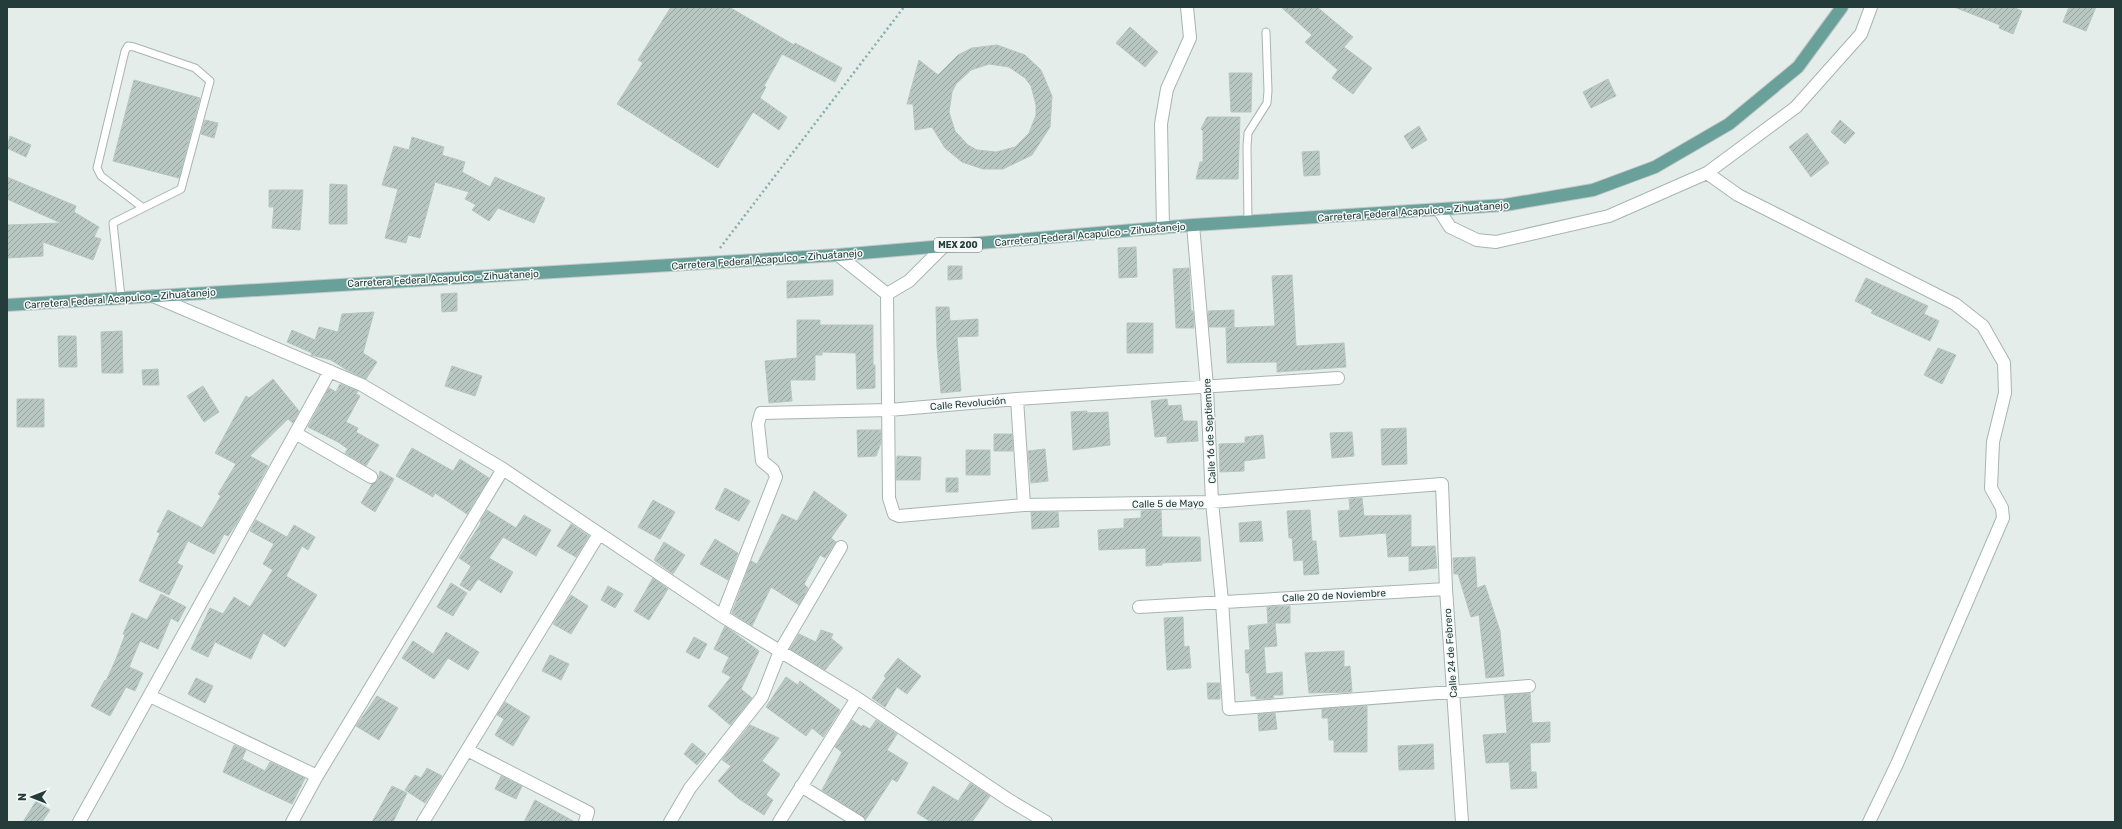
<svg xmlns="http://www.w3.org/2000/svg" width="2122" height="829" font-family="Rubik,sans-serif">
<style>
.building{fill:url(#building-hatch);stroke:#b6c6c2;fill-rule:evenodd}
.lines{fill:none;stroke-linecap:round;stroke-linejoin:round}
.lane-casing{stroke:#a7b5b2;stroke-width:9}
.street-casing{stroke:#a7b5b2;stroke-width:14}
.primary-casing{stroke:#c2c9c8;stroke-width:14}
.path{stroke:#86aea8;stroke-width:2.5;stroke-dasharray:2 3;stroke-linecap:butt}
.lane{stroke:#fff;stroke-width:7}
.street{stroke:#fff;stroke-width:12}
.primary{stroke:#6aa09a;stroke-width:12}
.labels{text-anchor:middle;stroke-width:3;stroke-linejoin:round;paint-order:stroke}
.shield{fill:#f4f9f7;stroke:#627573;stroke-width:1}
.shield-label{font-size:9px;font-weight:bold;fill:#243d3a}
.street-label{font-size:10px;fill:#243d3a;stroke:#f4f9f7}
</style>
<defs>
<pattern id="building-hatch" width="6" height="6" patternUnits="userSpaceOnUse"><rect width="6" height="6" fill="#b9c7c3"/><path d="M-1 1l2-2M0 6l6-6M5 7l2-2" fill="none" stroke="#96a39f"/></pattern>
</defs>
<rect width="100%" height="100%" fill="#e4edea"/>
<!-- building -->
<path class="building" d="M671 7H729L794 45 795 43 842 68 835 82 782 54 764 86 766 87 760 98 787 117 779 130 753 112 718 168 617 104 643 63 638 60Z
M1281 7H1317L1353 37 1344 47 1372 68 1353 94 1332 78 1338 70 1305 42 1312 35Z
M1954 7H2013L2022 11 2013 34 1999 28 2000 25Z
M2069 7H2096L2086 31 2063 22Z
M1130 27 1158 52 1145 67 1116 43Z
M997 45 1025 55 1041 70 1052 96 1050 127 1032 155 1003 169H983L962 162 945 148 932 127 915 130 913 104H907L919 60 938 75 958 55 972 48ZM989 64 1009 67 1025 78 1031 86 1036 105V115L1029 133 1015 147 996 152 977 150 968 145 955 131 949 112 952 92 956 84 971 70Z
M1229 73H1252L1251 112H1231Z
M1608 79 1616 96 1591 108 1583 92Z
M134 80 200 98 179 178 113 161Z
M1207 117H1240L1238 179H1196L1200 162H1203V131L1201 129Z
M205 120 218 123 214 138 201 134Z
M1840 120 1855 133 1845 144 1831 132Z
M1419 126 1427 140 1412 149 1404 136Z
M1807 133 1829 163 1811 177 1789 147Z
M10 136 31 145 26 157 7 148Z
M412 137 444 147 442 155 465 162 462 172 490 187 495 177 545 198 534 223 498 208 489 221 472 210 476 205 465 199 469 192 435 182 420 238 408 235 406 243 385 238 398 189 382 185 394 146 409 150Z
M1319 151 1320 175 1304 176 1302 152Z
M7 177 76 206 74 212 99 227 94 237 101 239 93 260 43 242V256L7 258V225L61 223 7 199Z
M330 184 347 185V224H329Z
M269 190H303L300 230 272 228 274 207H269Z
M1136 247 1137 277 1119 278 1118 248Z
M948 266H962V279L948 280Z
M1189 268 1191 311H1193L1194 328H1176L1173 269Z
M1292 275 1296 346 1344 343 1346 367 1277 372V362L1227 363 1226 328 1275 326 1272 276Z
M1866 278 1928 306 1924 314 1939 321 1930 341 1871 313 1873 310 1855 301Z
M833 280V295L787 298V281Z
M457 293V311L442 312 441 294Z
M936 307H949L950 321 978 319V336L957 337 961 391 941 393 937 347Z
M1234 310V327H1209L1208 311Z
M374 312 363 353 377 362 366 379 347 370 331 360 311 355 312 353 287 342 292 330 315 340 319 327 338 332 342 314Z
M797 320H820V325H873V365H875V388L857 389 856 353 822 352V355H815V380H790L792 401 769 403 765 361 797 358Z
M1127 323H1153V353H1127Z
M122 331 123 373H102L101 332Z
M58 336H76L77 367H59Z
M1938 348 1956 355 1942 384 1924 375Z
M452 366 482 376 475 396 445 386Z
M158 369 159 385H143L142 370Z
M273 379 299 411 293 423 288 419 250 456 268 466 236 524 228 536 224 534 214 554 188 541 177 563 183 566 169 595 139 581 160 533 157 532 168 510 202 528 221 496 218 494 236 464 215 453 246 396 249 398Z
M340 384 358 391 356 394 360 396 346 422 358 428 356 432 379 445 366 466 345 453 348 449 338 442 308 427 329 388 336 392Z
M203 386 219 412 204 422 187 396Z
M17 399H44V427H17Z
M1167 399 1168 406 1181 405 1183 421H1197L1198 441 1167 443V436L1155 437 1151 401Z
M1087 411V413L1108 412 1110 445 1073 450 1071 412Z
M1406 428 1407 464 1382 465 1381 429Z
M857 430H881V443L876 456 858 457Z
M1352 432 1354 456 1332 458 1330 433Z
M994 434H1012L1013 451H994Z
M1263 435 1265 458 1244 461V471L1220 472 1219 444 1245 443V437Z
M412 448 453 471 460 459 489 478 467 514 435 493 433 497 396 476Z
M1045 449 1048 481 1031 483 1028 451Z
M966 450H990V475H966Z
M897 456 921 457 920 480H896Z
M380 471 394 479 375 512 361 503 372 484 378 480Z
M946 478H958V492H946Z
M725 488 750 501 739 521 715 509Z
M814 491 847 515 831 538 836 542 825 558 820 555 804 584 808 588 799 605 771 587 752 626 732 613 751 561 757 564 782 514 797 521Z
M1362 498 1364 516 1411 515V547L1435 546 1437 568 1409 571V556L1388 557 1386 533 1340 537 1338 511 1350 510 1349 499Z
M653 500 675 512 660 539 638 527Z
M487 510 516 528 524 515 551 530 536 556 503 537 489 558 513 572 501 593 478 579 470 591 460 585 471 566 459 558 481 523 480 522Z
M1161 510 1162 537H1200L1201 561 1162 563V565L1146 566V548L1099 550 1098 530 1124 528V519L1141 518V511Z
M1310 510 1312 541H1316L1319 574 1304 575 1303 560 1294 561 1292 538H1289L1287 511Z
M1031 512H1058L1059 527 1032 529Z
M256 520 287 537 294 525 315 537 308 550 302 546 286 576 317 595 285 647 263 633 251 659 215 642 208 657 191 649 210 608 223 614 234 597 250 607 273 570 263 564 274 544 250 531Z
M1261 521 1263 541 1240 542 1239 523Z
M571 524 589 536 576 557 557 546Z
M715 539 738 553 728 580 700 564Z
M664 542 685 555 673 574 654 560Z
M1475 557 1477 588 1485 585 1500 631 1504 676 1486 678 1479 615 1471 617 1458 574H1454L1453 558Z
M653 578 668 589 649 620 634 611Z
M451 583 467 593 453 616 437 607Z
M608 586 623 594 615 608 601 600Z
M161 594 186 607 178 622 171 618 158 649 140 641 129 667 143 673 135 691 126 687 110 716 91 706 105 680 106 681 116 659 125 635 123 634 132 613 147 620Z
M571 595 588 606 571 634 553 624Z
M1290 606V623H1275L1277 646 1264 647 1266 674 1282 672 1283 695H1273L1274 698 1256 699V696H1251L1249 673H1246L1245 650H1250L1248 626 1275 623 1268 624 1267 607Z
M1183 617 1184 647 1189 646 1191 668 1167 670 1164 618Z
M725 626 759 651 741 689 752 698 730 725 708 706 731 677 722 672 729 657 714 649Z
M821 630 833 634 831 638 843 648 825 670 790 649 799 634 816 642Z
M446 632 479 652 468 670 448 658 434 679 402 658 413 641 433 654Z
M694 637 707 644 699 659 686 652Z
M1344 651V667L1350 666 1352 692 1309 693 1305 653Z
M550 655 569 664 561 680 542 671Z
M898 658 921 676 907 694 897 687 885 707 872 698 886 678 884 676Z
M786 677 798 685 800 681 840 710 823 737 812 728 806 736 766 707Z
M196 678 213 686 205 703 188 694Z
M1207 683H1220V699H1208Z
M1530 693 1532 723 1550 722V742L1530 743 1531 772H1536L1537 788 1511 789 1509 762 1486 763 1483 735 1507 733 1504 695Z
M377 696 398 708 379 740 356 726Z
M505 702 530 717 513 746 495 735 504 719 497 715Z
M1367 706V752H1334V740H1329L1328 718H1322V709Z
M1275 713 1277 729 1259 731 1258 714Z
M852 720 862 727 863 725 870 729 876 720 897 734 887 750 908 763 897 782 892 779 866 819 822 790 842 752 835 747Z
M750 725 779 738 762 761 780 774 766 795 773 800 764 815 739 799 718 781 731 766 722 760Z
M692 743 706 754 697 765 684 754Z
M1433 744 1434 769 1399 770 1398 746Z
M234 745 246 750 242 759 265 771 270 762 305 778 292 804 223 772Z
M427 768 442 776 425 803 405 790 415 775 421 778Z
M501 776 522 786 516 799 495 789Z
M970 783 990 796 972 822H931L917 813 933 786 958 801Z
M392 786 407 793 393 822H372Z
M535 800 575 822H524Z
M36 801 50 810 42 822H23Z"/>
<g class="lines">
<!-- lane casing -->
<g class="lane-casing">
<path id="lane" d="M1248 222 1247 147 1248 133 1267 103 1268 91 1266 32
M121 297 113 223 181 189 210 81 195 68 134 47 128 46 125 51 97 168 101 176 142 207"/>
</g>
<!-- street casing -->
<g class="street-casing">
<path id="street" d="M1707 173 1738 195 1955 304 1983 326 2004 363 2005 393 1993 442 1991 488 2002 508 2003 518 1897 764 1869 822
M1439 210 1450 227 1477 240 1496 242 1609 216 1707 173 1796 107 1861 34 1871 7
M1193 225 1207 387 1212 502 1222 601 1229 709 1529 686
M1163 228 1161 124 1167 89 1190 38 1187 7
M838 255 887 294
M887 294 889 498 894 514 899 516 1024 505 1212 502 1442 484 1446 589 1462 822
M887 294 909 281 944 246
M153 296 362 385 503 469 722 616 857 698 1009 800 1046 822
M1017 399 1024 505
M297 434 371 477
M1139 607 1446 589
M722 616 776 477 773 470 762 461 758 424 761 413 889 410 1017 399 1338 378
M150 696 317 776
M467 750 588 812 585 822
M801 786 859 822
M79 822 330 371
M292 822 317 776 503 469
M423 822 599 534
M670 822 690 788 762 697 780 651 841 547
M779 822 857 698"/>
</g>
<!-- primary casing -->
<g class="primary-casing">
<path id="primary" d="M7 305 838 255 1193 225 1505 205 1593 190 1655 167 1729 124 1798 67 1842 7"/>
</g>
<!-- path -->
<path class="path" d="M720 248 904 7"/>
<!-- lane -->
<use href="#lane" class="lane"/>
<!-- street -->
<use href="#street" class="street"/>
<!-- primary -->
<use href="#primary" class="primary"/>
</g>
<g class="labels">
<!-- shield labels -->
<rect class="shield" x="934" y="238" width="48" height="14" rx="3"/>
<g class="shield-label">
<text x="958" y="248">MEX 200</text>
</g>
<!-- street labels -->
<g class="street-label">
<text transform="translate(1413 211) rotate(-4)" y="4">Carretera Federal Acapulco - Zihuatanejo</text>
<text transform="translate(1090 234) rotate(-5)" y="4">Carretera Federal Acapulco - Zihuatanejo</text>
<text transform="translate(767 259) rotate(-4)" y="4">Carretera Federal Acapulco - Zihuatanejo</text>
<text transform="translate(443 278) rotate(-3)" y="4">Carretera Federal Acapulco - Zihuatanejo</text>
<text transform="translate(120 298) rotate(-4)" y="4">Carretera Federal Acapulco - Zihuatanejo</text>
<text transform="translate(968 403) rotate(-5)" y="4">Calle Revolución</text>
<text transform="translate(1209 431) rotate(-93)" y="4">Calle 16 de Septiembre</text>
<text transform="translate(1168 503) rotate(-1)" y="4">Calle 5 de Mayo</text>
<text transform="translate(1334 595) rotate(-3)" y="4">Calle 20 de Noviembre</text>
<text transform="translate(1450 653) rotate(-94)" y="4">Calle 24 de Febrero</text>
</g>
</g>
<!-- border -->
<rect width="2122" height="829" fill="none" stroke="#243d3a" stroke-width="16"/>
<!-- north arrow -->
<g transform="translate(32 797) rotate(270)" stroke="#f4f9f7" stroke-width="3" paint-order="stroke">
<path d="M0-3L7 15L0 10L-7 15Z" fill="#243d3a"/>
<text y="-6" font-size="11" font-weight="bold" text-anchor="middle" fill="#243d3a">N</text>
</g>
</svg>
